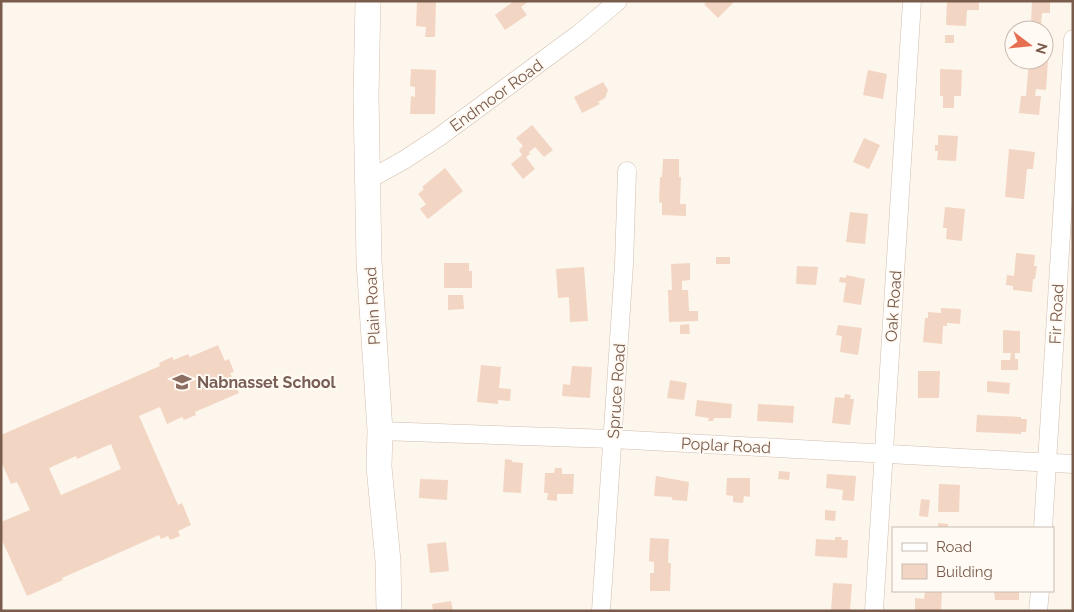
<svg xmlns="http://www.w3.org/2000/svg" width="1074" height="612" font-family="Raleway,sans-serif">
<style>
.building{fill:#f3d5c3;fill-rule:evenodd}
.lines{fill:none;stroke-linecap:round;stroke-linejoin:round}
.street-casing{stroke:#d1beb0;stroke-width:19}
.secondary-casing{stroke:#d6c0b0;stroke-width:26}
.street{stroke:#fff;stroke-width:18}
.secondary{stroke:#fff;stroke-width:25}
.labels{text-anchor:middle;stroke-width:4;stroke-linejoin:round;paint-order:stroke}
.street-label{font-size:16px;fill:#7a5c4d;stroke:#fffaf3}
.education-label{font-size:16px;font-weight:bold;fill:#785e54;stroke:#fffaf3;text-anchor:start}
</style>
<rect width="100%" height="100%" fill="#fdf6ec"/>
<!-- building -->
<path class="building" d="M417 1H436L435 37H425L426 27 416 26Z
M514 1H529L521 7 527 15 505 30 495 15Z
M707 1H735L718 18 704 4Z
M947 1H979V10H967L966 26 946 25Z
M1032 1H1050V13H1042L1041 25 1031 24Z
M945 35H954V43H945Z
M1029 60 1048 61 1046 90 1036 89 1035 96H1041L1039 115 1019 113 1021 96H1026Z
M411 69 436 70 435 114H410L411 96 415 97V87L410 86Z
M940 69 962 70 961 96H954V108H943V96H940Z
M868 70 887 74 883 99 863 95Z
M603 82 608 90 605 98 598 102 600 104 582 113 574 97Z
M532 125 553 150 544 157 535 147 529 152 530 154 526 157 535 169 523 179 511 164 522 155 519 150 523 146 516 138Z
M938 135 958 136 956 161 937 160 938 151H935V145H938Z
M864 138 880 145 869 169 853 162Z
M1009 149 1035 152 1033 169H1027L1024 199 1005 197Z
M663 159H679V177H681L680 204H686V216L662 215V203L659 202 660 177H662Z
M445 168 463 191 428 219 420 209 426 204 418 194 424 189 422 187Z
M945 207 965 209 962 241 946 239 947 228H943Z
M850 212 868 214 865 244 846 242Z
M1016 253 1035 255 1034 266H1037L1035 279H1033L1032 292 1013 290V286L1006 285 1007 275 1014 276Z
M716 257H730V264H716Z
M444 263H469V271H472V288H444Z
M690 263V280L682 281V290H688L689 311H698V321L669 322 668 290H672L671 264Z
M797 266 818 267 816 285 796 284Z
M584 267 588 321 570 322 569 297 558 298 556 269Z
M846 275 865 279 861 305 843 302 846 283 839 282 840 277 846 278Z
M448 295H463L464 309 448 310Z
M941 308 961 309 960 324 947 323V326H943L942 344 923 342 925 318H928V312L941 313Z
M689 324 690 334H680V325Z
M838 325 862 328 858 355 840 352 842 336 836 335Z
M1003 330 1020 331V353H1015V359H1018V370H1001V360H1010L1011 353H1003Z
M218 345 225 361 229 359 234 372 230 373 239 393 195 412 196 415 184 420 182 417 167 424 160 407 139 416 178 505 182 503 191 525 178 531 180 536 170 540 168 536 161 539 159 535 62 578 63 580 27 596 1 538V522L30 510 17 482 11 484 1 461V435L160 366 159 363 172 357 174 360 188 354 190 357ZM111 444 121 469 61 495 49 468 76 456 77 459Z
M481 365 501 367 499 388 511 389 510 401 498 400V404L477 402Z
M572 366 592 367 590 398 562 396 563 384 570 385Z
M918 371H940L939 398H918Z
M670 380 687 383 684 400 667 398Z
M987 381 1010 383 1009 394 987 392Z
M845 394 851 395 850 399H854L850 425 832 423 835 397 844 398Z
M697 400 732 404 731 418H714L713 421H708L709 418 695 416Z
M758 404 794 406 793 423 757 421Z
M977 415 1021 417V419H1027L1026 432H1021V434L976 432Z
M505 459 512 460V462L523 463 521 493 503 492Z
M555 468H562V474H574L573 494H557V501L547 500 548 493H544L545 473H554Z
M779 471 790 472 789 480 778 479Z
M827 474 856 476 854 501 842 500 843 490 826 488Z
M656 476 689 482 687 501 672 500V497L654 496Z
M727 478H750V497L744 496 743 503 733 502V496L726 495Z
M420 479 448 480 447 500 419 498Z
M939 484 960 485 959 512H938Z
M921 499 930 500 928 517 919 516Z
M825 510 836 511 835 521 825 520Z
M938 523 948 524V528H938Z
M835 537H842L841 540H848L847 558 815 556 816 539 835 540Z
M650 538 669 539 668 563H671L670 591H650V573H654V562L649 561Z
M446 542 449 571 430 573 427 544Z
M833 583 852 584 850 611H831Z
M925 591H942L941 611H915V598L924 599Z
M994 591H1019V600H995Z
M451 601 453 611H433L432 604Z"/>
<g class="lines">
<!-- street casing -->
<g class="street-casing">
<path id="street" d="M368 180 404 160 439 137 580 33 618 1
M380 431 612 439 1073 464
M1043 528 1073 39
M601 611 624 264 627 171
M874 611 912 1
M1038 611 1040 591"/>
</g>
<!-- secondary casing -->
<g class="secondary-casing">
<path id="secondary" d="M368 1 366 96 369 261 380 431 379 467 388 561 389 611"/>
</g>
<!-- street -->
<use href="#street" class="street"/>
<!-- secondary -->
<use href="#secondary" class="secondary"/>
</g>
<!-- icons -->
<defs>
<g id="school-bare" transform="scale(1.5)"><path d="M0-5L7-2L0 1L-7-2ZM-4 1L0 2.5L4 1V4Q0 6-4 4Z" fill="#8d6e63" stroke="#fffaf3" stroke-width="2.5" paint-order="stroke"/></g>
</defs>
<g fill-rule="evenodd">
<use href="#school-bare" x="182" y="382"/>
</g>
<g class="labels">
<!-- street labels -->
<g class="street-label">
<text transform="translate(496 95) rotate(-36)" y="6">Endmoor Road</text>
<text transform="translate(372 306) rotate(-93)" y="6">Plain Road</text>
<text transform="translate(893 306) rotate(-86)" y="6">Oak Road</text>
<text transform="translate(1056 314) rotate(-87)" y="6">Fir Road</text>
<text transform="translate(616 391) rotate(-86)" y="6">Spruce Road</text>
<text transform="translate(726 445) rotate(3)" y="6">Poplar Road</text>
</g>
<!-- education labels -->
<g class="education-label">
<text x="197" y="388">Nabnasset School</text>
</g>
</g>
<!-- border -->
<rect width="1074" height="612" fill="none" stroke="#7a5c4d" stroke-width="5"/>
<!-- legend -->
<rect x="892" y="527" width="162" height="65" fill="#fffaf3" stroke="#cabbb1"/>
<rect x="902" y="543" width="25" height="8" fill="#ffffff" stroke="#cabbb1"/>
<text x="936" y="552" font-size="15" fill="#7a5c4d">Road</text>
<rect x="902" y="564" width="25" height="15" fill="#f3d5c3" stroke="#cabbb1"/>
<text x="936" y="577" font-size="15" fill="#7a5c4d">Building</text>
<!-- north arrow -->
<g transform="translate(1029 45) rotate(106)"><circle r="24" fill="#fffaf3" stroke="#cabbb1"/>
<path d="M0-4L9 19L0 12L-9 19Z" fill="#e76f51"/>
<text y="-8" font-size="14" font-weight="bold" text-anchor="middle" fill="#7a5c4d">N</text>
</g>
</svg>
